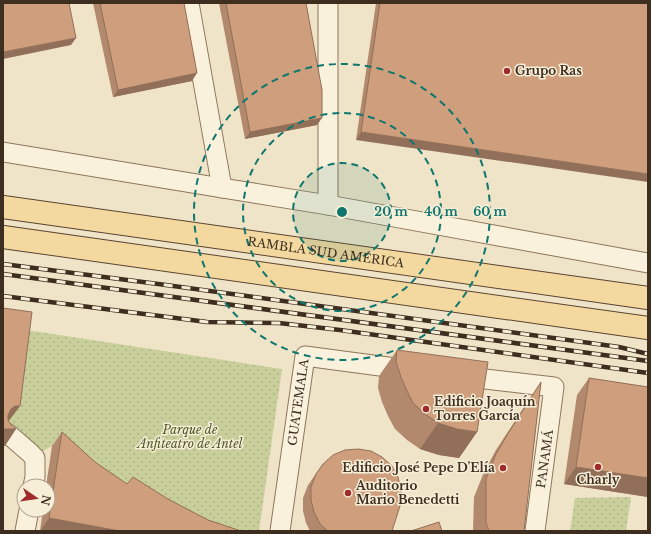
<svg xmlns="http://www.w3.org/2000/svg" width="651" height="534" font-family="'Libre Baskerville',serif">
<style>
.park{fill:url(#park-dots)}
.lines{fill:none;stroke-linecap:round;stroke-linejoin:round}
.minor-casing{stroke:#8d765c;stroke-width:21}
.major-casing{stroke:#5b4430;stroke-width:24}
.minor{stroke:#faf1dc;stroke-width:19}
.major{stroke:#f3d9a0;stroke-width:22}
.rail-casing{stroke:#3d2e20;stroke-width:4.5}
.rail{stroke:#f7eed8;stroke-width:3;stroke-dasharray:9;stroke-linecap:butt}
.wall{fill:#b2896c}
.shaded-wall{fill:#916f58}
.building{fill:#cf9f7d;stroke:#916f58}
.ring{fill:none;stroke:#0f766e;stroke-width:2;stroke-dasharray:7 5}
.poi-dot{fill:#9e2a2b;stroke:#f7eed8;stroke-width:1.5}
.labels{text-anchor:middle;stroke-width:3;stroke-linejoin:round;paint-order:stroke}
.poi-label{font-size:12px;font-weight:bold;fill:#3d2e20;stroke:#f7eed8;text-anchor:start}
.street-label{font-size:12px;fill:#3d2e20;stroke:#f7eed8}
.park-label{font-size:12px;font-style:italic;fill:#4d5a26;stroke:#f7eed8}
.centre{fill:#0f766e;stroke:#f7eed8;stroke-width:2}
.ring-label{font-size:12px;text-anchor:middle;font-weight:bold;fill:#0f766e;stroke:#f7eed8;stroke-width:3;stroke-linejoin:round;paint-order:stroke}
</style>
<defs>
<pattern id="park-dots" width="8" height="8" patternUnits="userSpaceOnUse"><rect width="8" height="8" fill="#c9cf9b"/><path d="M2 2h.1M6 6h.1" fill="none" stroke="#aeb285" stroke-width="1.8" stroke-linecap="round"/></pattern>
</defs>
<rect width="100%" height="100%" fill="#f0e4c8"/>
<!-- park -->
<path class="park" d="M20 329 282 369 259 531H194L52 446 40 453 7 427Z
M631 497 626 531H570L575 498Z"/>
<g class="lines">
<!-- minor casing -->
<g class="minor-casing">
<g id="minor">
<path d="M189 3 222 188"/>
<path d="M328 3V205"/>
<path d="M3 152 222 188 328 205 648 263"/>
<path d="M459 376 554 387 535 531"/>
<path d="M7 433 29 452 35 458V477L33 486"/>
<path d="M25 531 29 510"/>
<path id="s1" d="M280 531 305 356 410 370"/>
</g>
</g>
<!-- major casing -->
<g class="major-casing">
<g id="major">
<path id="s2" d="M3 207 648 298"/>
<path d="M3 237 648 328"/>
</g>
</g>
<!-- minor -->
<use href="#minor" class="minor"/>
<!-- major -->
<use href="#major" class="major"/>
<!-- rail casing -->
<g class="rail-casing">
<path id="rail" d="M3 264 166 285 619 347 648 354
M3 274 648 361
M3 296 207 322 279 323 340 330 648 373"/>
</g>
<!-- rail -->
<use href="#rail" class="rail"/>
</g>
<!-- wall -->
<path class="wall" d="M93 3H184L192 81 113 97Z
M219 3H306L317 125 245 139Z
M376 3H648L356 140Z
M397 350 477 432 459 458 439 455 420 449 407 440 395 429 388 416 382 402 378 388 379 376Z
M589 378 648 387V497L564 484 577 395Z
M541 382 524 531H473L474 497 484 472 496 450 528 401Z
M62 432 95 462 127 484 168 499 208 520 241 531H40L43 510H48V486H46L52 446Z
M323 464 392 531H310L306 523 303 511V498L308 485Z"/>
<!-- shaded-wall -->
<path class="shaded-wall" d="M76 38 71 45 3 59V52Z
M197 73 192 81 113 97 118 90Z
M322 118 317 125 245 139 250 132Z
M361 132 648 174V182L356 140Z
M15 406H20L8 422 3 423 11 409Z
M438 423 477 432 459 458 439 455 420 449Z
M3 429H16L5 446H3Z
M576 467 648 478V497L564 484Z
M49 518 120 531H40Z"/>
<!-- building -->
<path class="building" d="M3 3H69L76 38 3 52Z
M100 3H184L197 73 118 90Z
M226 3H306L322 90V118L250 132Z
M380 3H648V174L361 132Z
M3 308 32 312 20 406H15L11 409 8 415V420L11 425 16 429H3Z
M397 350 488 362 477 432 457 429 438 423 425 414 413 403 407 391 401 377 396 362Z
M589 378 648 387V478L576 467Z
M541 382 524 531H489L486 523V479L496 454 509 432Z
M62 432 95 462 127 484 133 477 168 499 208 520 241 531H120L49 518Z
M358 449 371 451 382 457 392 466 398 477 401 490V503L392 531H328L320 524 314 512 311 500V487L316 474 323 464 333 455 345 450Z
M439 522 442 531H411Z"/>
<!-- distance rings -->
<circle cx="342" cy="212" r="49" fill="#0f766e" fill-opacity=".12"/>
<g class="ring">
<circle cx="342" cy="212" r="49"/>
<circle cx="342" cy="212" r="99"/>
<circle cx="342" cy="212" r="148"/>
</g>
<!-- markers -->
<g class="poi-dot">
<circle cx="507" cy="71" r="4"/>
<circle cx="426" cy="409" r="4"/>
<circle cx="598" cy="467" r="4"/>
<circle cx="503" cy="468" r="4"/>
<circle cx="348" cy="493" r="4"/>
</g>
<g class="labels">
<!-- poi labels -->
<g class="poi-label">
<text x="515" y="75">Grupo Ras</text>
<text x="434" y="406">Edificio Joaquín<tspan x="434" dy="14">Torres García</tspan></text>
<text x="495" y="472" text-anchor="end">Edificio José Pepe D'Elía</text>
<text x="598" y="484" text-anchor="middle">Charly</text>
<text x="356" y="490">Auditorio<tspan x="356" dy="14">Mario Benedetti</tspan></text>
</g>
<!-- street labels -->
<g class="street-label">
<text dy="4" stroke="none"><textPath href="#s2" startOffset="326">RAMBLA SUD AMÉRICA</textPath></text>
<text dy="4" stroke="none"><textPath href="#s1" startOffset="130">GUATEMALA</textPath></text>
<text transform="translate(545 459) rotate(-82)" y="4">PANAMÁ</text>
</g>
<!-- park labels -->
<g class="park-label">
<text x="190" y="434">Parque de<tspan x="190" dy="14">Anfiteatro de Antel</tspan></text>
</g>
</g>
<circle cx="342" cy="212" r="6" class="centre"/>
<g class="ring-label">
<text x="391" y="216">20 m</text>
<text x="441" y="216">40 m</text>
<text x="490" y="216">60 m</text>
</g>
<!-- border -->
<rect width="651" height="534" fill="none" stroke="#3d2e20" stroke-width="8"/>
<!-- north arrow -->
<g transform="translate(36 498) rotate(103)"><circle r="19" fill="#f7eed8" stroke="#ada18e"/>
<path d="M0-3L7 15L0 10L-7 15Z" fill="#9e2a2b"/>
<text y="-6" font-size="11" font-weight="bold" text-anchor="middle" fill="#3d2e20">N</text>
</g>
</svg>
